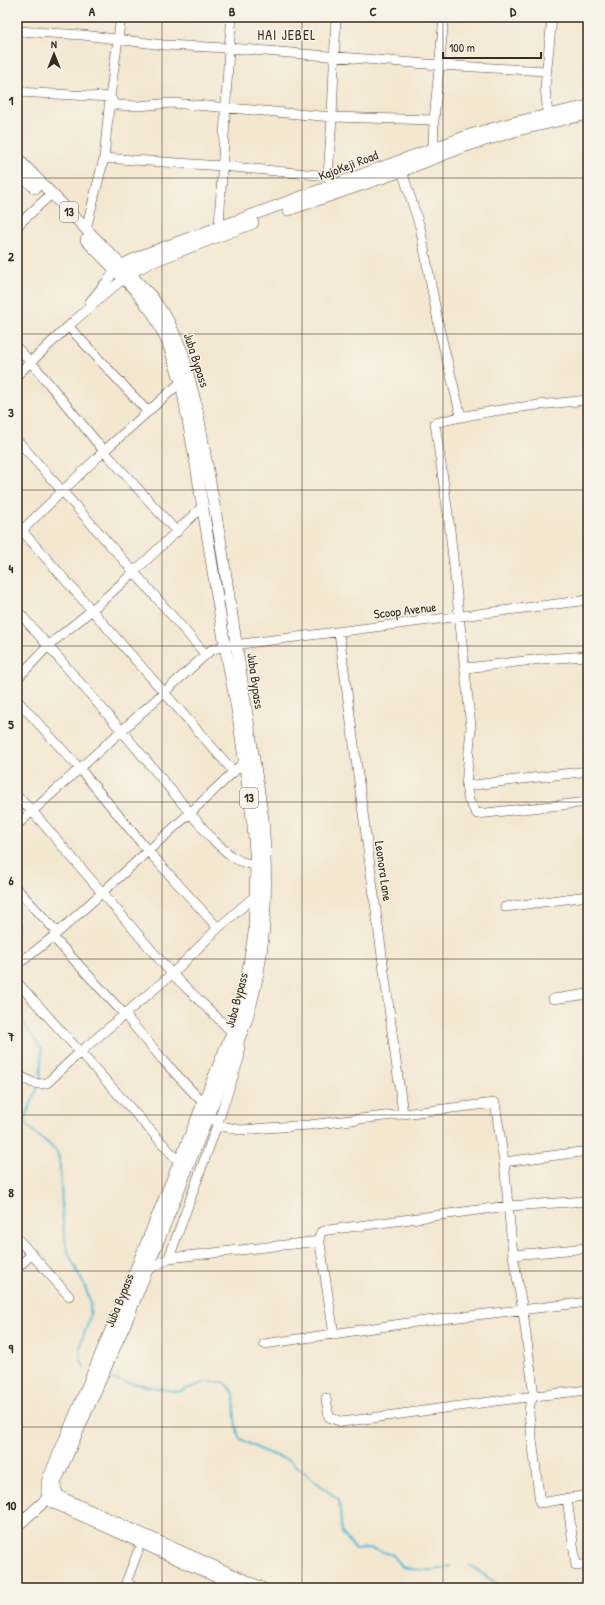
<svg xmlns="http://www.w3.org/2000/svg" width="605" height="1605" font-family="'Patrick Hand',sans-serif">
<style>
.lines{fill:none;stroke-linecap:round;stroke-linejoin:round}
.stream{stroke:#56bad5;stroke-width:2}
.minor-casing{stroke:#574639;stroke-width:10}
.major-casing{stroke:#574639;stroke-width:12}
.minor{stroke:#fff;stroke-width:9}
.major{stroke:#fff;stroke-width:11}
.grid{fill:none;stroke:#3b2a1e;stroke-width:1;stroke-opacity:0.55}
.labels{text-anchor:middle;stroke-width:3;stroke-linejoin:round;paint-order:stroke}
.shield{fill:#f7f3e8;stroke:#73665b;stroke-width:1}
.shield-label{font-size:12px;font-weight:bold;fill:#3b2a1e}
.street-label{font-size:13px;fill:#3b2a1e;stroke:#f7f3e8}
.neighbourhood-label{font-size:14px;letter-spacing:1px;fill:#3b2a1e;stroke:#f7f3e8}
.neatline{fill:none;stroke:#3b2a1e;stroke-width:1.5}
.grid-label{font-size:13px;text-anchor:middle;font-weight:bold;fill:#3b2a1e}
</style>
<rect width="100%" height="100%" fill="#f7f3e8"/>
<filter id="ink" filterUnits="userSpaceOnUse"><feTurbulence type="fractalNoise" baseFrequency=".025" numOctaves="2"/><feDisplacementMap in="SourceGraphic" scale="8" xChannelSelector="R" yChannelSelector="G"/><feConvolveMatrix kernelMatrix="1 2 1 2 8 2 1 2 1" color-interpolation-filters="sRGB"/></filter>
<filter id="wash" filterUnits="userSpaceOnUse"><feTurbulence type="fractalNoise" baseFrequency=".012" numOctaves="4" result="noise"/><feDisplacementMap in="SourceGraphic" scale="16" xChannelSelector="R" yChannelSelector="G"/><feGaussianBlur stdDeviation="0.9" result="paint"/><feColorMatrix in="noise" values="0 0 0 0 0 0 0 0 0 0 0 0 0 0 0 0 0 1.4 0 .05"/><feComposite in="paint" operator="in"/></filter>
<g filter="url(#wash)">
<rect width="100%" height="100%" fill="#f3e7d0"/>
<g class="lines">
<!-- stream -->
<path class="stream" d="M17 921 18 924 17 931
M17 1005 25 1025 42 1050 40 1081
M38 1087 25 1118C26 1120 27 1124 28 1126 34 1136 51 1142 57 1153 60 1158 60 1166 60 1171 63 1196 60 1223 67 1247 72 1267 87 1283 90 1303 94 1329 71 1341 84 1367
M110 1379 178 1392 206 1382H224L234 1393 235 1420 239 1438 261 1450 290 1461 339 1500 342 1533 355 1549 369 1548 393 1555 402 1567C421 1571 433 1572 451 1566
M470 1565 503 1588"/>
</g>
</g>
<g filter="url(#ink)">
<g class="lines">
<!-- minor casing -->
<g class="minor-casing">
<path id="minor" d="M581 17H588
M17 31 83 35 164 45 229 48 439 65 546 71
M17 92 110 97 115 105 138 106 172 103 332 117 434 120
M548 114 545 87 552 17
M433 148 434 120 444 17
M104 158 222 166 328 176 331 187
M402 171 420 227 440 332 461 416
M328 176 332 117 336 17
M17 226 51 194
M219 227 229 48 232 17
M86 229 104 158 110 97 121 17
M89 303 116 270
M69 327 148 412
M17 348 31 362 104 451 177 532
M17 375 74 321 124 278
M588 400C536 405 485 410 435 423L449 521 471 727 466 786 469 801 477 814 588 802
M17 440 134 572 206 655
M17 525 234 772
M18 534 104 451 181 382
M17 610 121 730 212 839 231 856 240 861 256 866
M339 632 403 1114
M466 668 542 659 588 656
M17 679 49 645 92 610 134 572 203 506
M17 700 80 769 148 851 218 928
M466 786 588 771
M17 796 33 812 172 974 232 1032
M17 825 211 650 225 646 588 600
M17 889 57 932
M505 907 588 896
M53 937 124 1014 163 1060 204 1104 217 1125 240 1130 309 1125 495 1103 504 1162 513 1255 523 1311 534 1396 588 1390
M17 965 53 937 190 813 244 762
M17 982 180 1163
M553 999 588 994
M17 1073 20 1076 33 1083 40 1084 47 1083 79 1053 172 974 218 928 255 896
M504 1162 588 1151
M17 1238 69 1296
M513 1255 588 1248
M169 1258 217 1125 240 1056 239 1041
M17 1268 32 1254
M145 1272 169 1258 320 1241
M334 1335 319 1237 321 1232 328 1230 508 1206 588 1201
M264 1344 408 1323 588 1302
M534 1396 530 1403 529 1414 540 1503 588 1495
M326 1398 329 1417 342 1422 534 1396
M567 1498 576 1566 588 1564
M126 1583 137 1588
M17 1586 18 1588
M124 1588 138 1551"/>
</g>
<!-- major casing -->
<g class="major-casing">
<path id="major" d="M17 158 152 297 169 322 183 354 197 409 221 544 263 819C268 887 267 956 246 1021L128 1317 55 1483C55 1490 56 1494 62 1498L262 1588
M17 170 35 188
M288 210 402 171 466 146 518 130 588 114
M86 240 135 290 153 313 168 343 181 382 196 465 225 646 238 715 253 825 256 866 254 933 246 982 232 1032 118 1313 47 1482V1493L52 1502 241 1588
M117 269 122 265 146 254 473 134 516 122 588 106
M126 277 139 268 151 262 253 223
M17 1526 48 1498 52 1491"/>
</g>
<!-- minor -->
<use href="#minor" class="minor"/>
<!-- major -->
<use href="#major" class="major"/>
</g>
</g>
<!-- grid -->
<path class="grid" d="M162 17V1588M302 17V1588M443 17V1588M17 178H588M17 334H588M17 490H588M17 646H588M17 802H588M17 959H588M17 1115H588M17 1271H588M17 1427H588"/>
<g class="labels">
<!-- shield labels -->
<g class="shield">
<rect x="60" y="202" width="18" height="20" rx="3"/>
<rect x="240" y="788" width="18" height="20" rx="3"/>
</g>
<g class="shield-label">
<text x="69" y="216">13</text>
<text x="249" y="802">13</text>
</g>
<!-- street labels -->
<g class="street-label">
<text transform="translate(348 165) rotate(-21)" y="5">KajoKeji Road</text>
<text transform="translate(197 360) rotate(72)" y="5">Juba Bypass</text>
<text transform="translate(405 610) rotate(-7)" y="5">Scoop Avenue</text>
<text transform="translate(256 681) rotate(82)" y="5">Juba Bypass</text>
<text transform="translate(384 871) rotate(82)" y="5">Leonora Lane</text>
<text transform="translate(236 1000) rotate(-75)" y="5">Juba Bypass</text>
<text transform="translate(119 1300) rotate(-68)" y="5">Juba Bypass</text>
</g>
<!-- neighbourhood labels -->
<g class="neighbourhood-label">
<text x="287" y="40">HAI JEBEL</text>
</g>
</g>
<!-- margin -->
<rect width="605" height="1605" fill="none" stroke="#f7f3e8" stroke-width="44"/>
<!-- north arrow -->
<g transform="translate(54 54)" stroke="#f7f3e8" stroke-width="3" paint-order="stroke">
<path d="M0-3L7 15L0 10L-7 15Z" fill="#3b2a1e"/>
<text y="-6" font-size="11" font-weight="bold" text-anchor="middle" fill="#3b2a1e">N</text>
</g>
<!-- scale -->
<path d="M443 52v6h98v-6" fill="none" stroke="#3b2a1e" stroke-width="2"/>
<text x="449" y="52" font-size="12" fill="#3b2a1e" stroke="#f7f3e8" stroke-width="3" paint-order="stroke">100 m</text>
<rect x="22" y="22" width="561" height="1561" class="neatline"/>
<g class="grid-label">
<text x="92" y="16">A</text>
<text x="232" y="16">B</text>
<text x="373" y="16">C</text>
<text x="513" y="16">D</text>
<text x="11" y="105">1</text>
<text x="11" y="261">2</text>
<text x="11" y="417">3</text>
<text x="11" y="573">4</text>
<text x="11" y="729">5</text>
<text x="11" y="885">6</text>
<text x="11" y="1041">7</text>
<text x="11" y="1197">8</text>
<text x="11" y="1353">9</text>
<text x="11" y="1510">10</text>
</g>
</svg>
